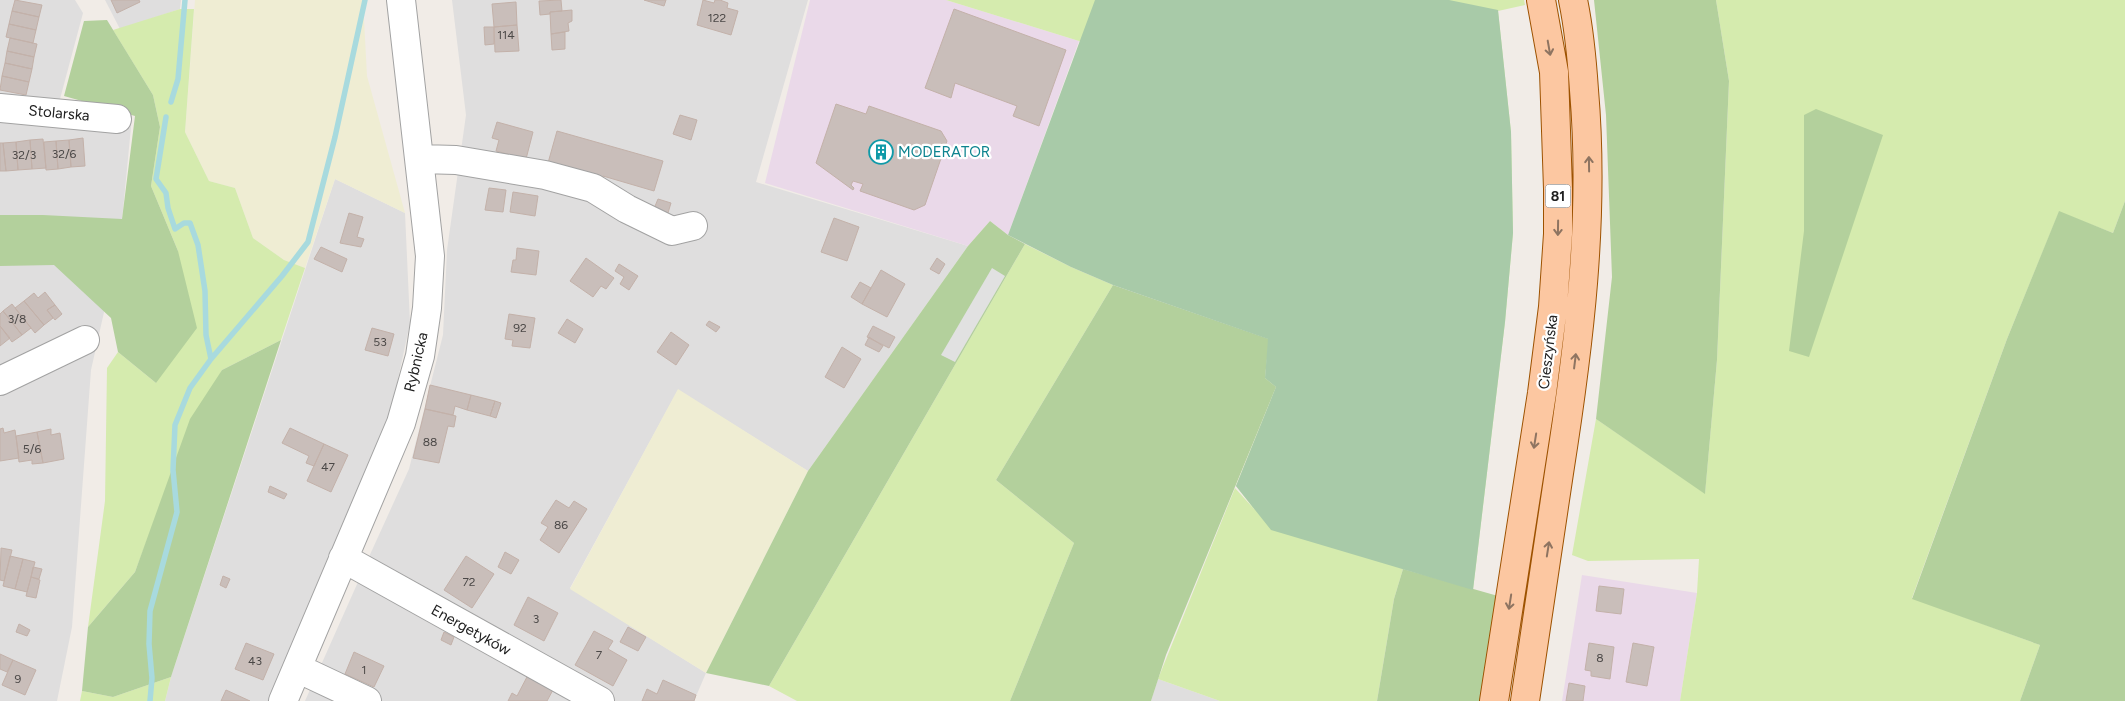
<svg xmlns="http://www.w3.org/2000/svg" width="2125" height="701" font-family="Figtree,sans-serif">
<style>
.residential{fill:#dfdede}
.industrial{fill:#ead9e9}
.farmland{fill:#efedd3}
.grass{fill:#d5ebae}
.forest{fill:#b3d09c}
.cemetery{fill:#a8caa8}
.parking{fill:#e1e1e1}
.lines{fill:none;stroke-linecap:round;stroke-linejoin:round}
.stream{stroke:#a8dade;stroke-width:5.5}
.building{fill:#c9beba;stroke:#c3b1a9}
.minor-casing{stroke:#a2a2a2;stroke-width:30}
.major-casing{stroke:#9d5200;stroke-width:30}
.minor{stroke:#fff;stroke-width:28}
.major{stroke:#fcc7a1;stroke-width:28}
.oneway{stroke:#8e7461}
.labels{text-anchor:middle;stroke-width:4.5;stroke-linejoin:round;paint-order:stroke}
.number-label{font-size:12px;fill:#4b4847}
.shield{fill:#fff;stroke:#646464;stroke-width:1}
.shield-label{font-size:14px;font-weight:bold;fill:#212121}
.street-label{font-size:15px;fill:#212121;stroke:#fff}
.culture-label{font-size:15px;fill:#0d838f;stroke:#fff;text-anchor:start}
</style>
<rect width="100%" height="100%" fill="#f1ece7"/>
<!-- residential -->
<path class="residential" d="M0 0H75L83 13 60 99 0 95Z
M105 0H181L180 9 120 29Z
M452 0H808L756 182 968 246 808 471 678 390 570 588 706 673 694 701H608L368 559 409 469 443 335 447 250 466 115Z
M132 117 120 241 91 370 72 627 57 701H0V119Z
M335 179 405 213 410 323 389 421 269 701H165L171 677Z
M362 573 591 701H305Z
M1158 679 1220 701H1151Z"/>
<!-- industrial -->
<path class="industrial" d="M810 0H946L1079 41 1008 235 990 221 968 246 765 183Z
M1582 575 1697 593 1680 701H1562Z"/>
<!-- farmland -->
<path class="farmland" d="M195 0H363L367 76 405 213 335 179 305 268 284 260 253 238 235 188 209 181 185 132Z
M678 389 808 471 706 673 570 589Z"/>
<!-- grass -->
<path class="grass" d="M946 0H1524L1525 5 1498 11 1511 132 1513 233 1505 322 1473 590 1403 569 1394 599 1377 701H1220L1158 679 1235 488 1254 509 1236 486 1276 387 1265 378 1269 339 1109 56 1079 41Z
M1716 0H2125V201L2113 233 2059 212 2007 339 1912 598 2040 645 2020 701H1680L1697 593 1699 559 1588 561 1572 555 1596 419 1705 493 1717 360 1729 81Z
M180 9H194L185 132 209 181 235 188 253 238 284 260 305 268 281 340 222 370 161 503 135 572 88 627 105 501 107 368 118 352 156 383 178 251 151 186 160 127 153 95 113 30Z
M1025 244 1071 267 1113 285 996 480 1074 543 1010 701H797L769 686Z
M171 677 165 701H80L82 691 113 697Z"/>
<!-- forest -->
<path class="forest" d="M1594 0H1716L1729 81 1717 360 1705 494 1596 419 1612 277 1606 115Z
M107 20 153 95 160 127 151 186 178 251 197 328 156 383 118 352 111 318 54 265 0 266V215H43L122 219 135 116 64 96 84 21Z
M1816 109 1883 135 1809 357 1789 351 1804 231V115Z
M2125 201V701H2020L2040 645 1912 599 2007 339 2059 211 2113 233Z
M990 221 1008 235 1025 244 769 686 706 673 808 471 968 246Z
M1113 285 1269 339 1265 378 1276 387 1166 655 1151 701H1010L1074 543 996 480Z
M281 340 171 677 113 697 82 691 88 627 135 572 190 419 222 370Z
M1403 569 1498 596 1481 701H1377L1394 599Z"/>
<!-- cemetery -->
<path class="cemetery" d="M1095 0H1449L1498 10 1511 132 1513 233 1505 322 1473 590 1271 530 1236 486 1276 387 1265 378 1268 339 1113 285 1071 267 1008 235Z"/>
<!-- parking -->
<path class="parking" d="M992 268 1005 276 955 362 941 355Z"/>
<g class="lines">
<!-- stream -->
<path class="stream" d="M171 102 178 79 185 0
M166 117 156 179 166 193 168 208 175 229 184 223H190L198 245 205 291 206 335 211 359
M150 701 152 678 149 644 150 611 177 512 173 470 175 425 190 388 211 359 282 276 308 242 335 137 365 0"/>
</g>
<!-- building -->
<path class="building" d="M15 0 42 5 39 17 12 11Z
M111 0H139L140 2 117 13Z
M561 0 562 11 550 12V14L540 15 539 1Z
M644 0H666L664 6Z
M703 0 714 3 715 0H720L728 3 727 8 738 11 731 35 697 25Z
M516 2 517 25 494 27 492 4Z
M954 9 1066 50 1039 126 1013 116 1017 106 955 83 951 98 925 88Z
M572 10V21L568 23 569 31 551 34 550 12Z
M12 11 39 17 36 30 9 24Z
M9 24 36 30 33 43 6 37Z
M517 25 519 51 495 52 494 27Z
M484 27H494V44L485 45Z
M565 32V49L552 50 551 34Z
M10 38 37 44 34 57 7 51Z
M7 51 34 57 32 69 5 63Z
M5 63 32 69 29 82 2 76Z
M2 76 29 82 26 95 0 90Z
M836 104 866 114 869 106 941 131 947 141 925 205 914 210 860 191 863 184 853 181 851 185 854 188 853 190 816 163Z
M680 115 697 120 691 140 673 134Z
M497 122 533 132 526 159 496 151 499 140 492 138Z
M557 131 663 161 654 191 603 176 601 183 548 163Z
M83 138 85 166 71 167 69 140Z
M43 139 46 168 32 169 30 140Z
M30 140 32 169 18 170 16 142Z
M69 140 71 167 58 169 56 141Z
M56 141 58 169 46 170 44 142Z
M16 142 18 170 6 171 3 143Z
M0 143H3L6 171H0Z
M489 188 506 190 503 212 485 210Z
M513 192 538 196 535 216 510 212Z
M658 199 671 203 667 216 653 211Z
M349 213 363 217 357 237 364 239 361 247 340 243Z
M834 218 859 227 847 261 821 252Z
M321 247 347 259 342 272 314 259Z
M517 248 539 251 536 275 511 272 513 260H516Z
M586 258 614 278 606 289 601 286 593 297 570 281Z
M937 258 945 264 939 274 930 269Z
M619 264 638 276 629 290 620 284 624 277 615 271Z
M881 270 905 284 887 317 862 304Z
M860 282 871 288 862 304 851 297Z
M45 292 55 305 47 310 53 318 44 325 24 301 34 293 38 298Z
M24 301 44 325 35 333 15 308Z
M12 304 31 328 22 335 3 311Z
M55 305 62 314 55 320 47 310Z
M3 311 22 335 12 342 0 326V314Z
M509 314 535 318 530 348 512 346 513 340 505 339Z
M567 319 583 329 575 343 558 333Z
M709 321 720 327 716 332 706 325Z
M0 326 10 338 0 346Z
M873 326 895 337 889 348 867 337Z
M372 328 394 334 388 356 365 350Z
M671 332 689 345 676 365 657 352Z
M869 337 883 346 879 352 865 345Z
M842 347 861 359 844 388 825 377Z
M430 385 471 395 467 410 455 406 453 415 425 409Z
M471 395 495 401 490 416 467 410Z
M495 401 501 403 496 418 490 416Z
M425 409 456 416 454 427 448 426 439 463 413 458Z
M3 428 4 433 15 430 19 458 0 461V429Z
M290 428 324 444 314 466 306 463 309 456 282 443Z
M51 429V435L60 433 64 459 43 463 37 432Z
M37 432 43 463 32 464V460L19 462 16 436Z
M324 444 348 455 331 492 307 481Z
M270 486 287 494 284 499 268 492Z
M556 500 569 508 574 501 587 509 559 553 540 540 548 527 541 523Z
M1 548 12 550 4 581 0 580Z
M505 552 519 560 511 574 498 567Z
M10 556 23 559 15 589 3 586Z
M466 556 494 574 472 608 444 590Z
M23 559 35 562 27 592 15 589Z
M33 567 42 569 39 579 31 577Z
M223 576 230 579 226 588 220 585Z
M31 577 40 580 36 598 26 596Z
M1599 586 1624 589 1621 614 1596 611Z
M528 597 558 613 544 641 514 625Z
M19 624 30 630 27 636 16 632Z
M628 627 646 637 638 651 620 642Z
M594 631 613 641 608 649 627 660 613 686 575 665Z
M444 632 454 637 451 645 441 640Z
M246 643 274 654 263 680 235 669Z
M1589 643 1614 647 1610 679 1591 676V671L1585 670Z
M1633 643 1654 647 1647 686 1626 682Z
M354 652 384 666 374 687 345 674Z
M0 654 13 660 7 672 0 669Z
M13 660 36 670 25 695 2 685Z
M528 675 554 688 547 701H508L512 693 517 696Z
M663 680 696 695 694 701H642L647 689 657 694Z
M1569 683 1585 686 1583 701H1566Z
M226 690 250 701H221Z"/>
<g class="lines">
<!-- minor casing -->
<g class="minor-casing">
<path id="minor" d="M0 108 117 119
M420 159 456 160 545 175 593 188 627 209 672 231 693 226
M0 381 85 340
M343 558 600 701
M297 668 367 701
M283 701 401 423 420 356 427 308 430 256 401 0"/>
</g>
<!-- major casing -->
<g class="major-casing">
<path id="major" d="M1494 701 1542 393 1553 307 1558 234V189L1554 72 1541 0
M1525 701C1536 625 1548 549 1559 473 1579 346 1595 218 1584 90 1582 60 1579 29 1573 0"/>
</g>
<!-- minor -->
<use href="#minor" class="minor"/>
<!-- major -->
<use href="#major" class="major"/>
</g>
<!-- one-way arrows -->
<defs><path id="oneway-shaft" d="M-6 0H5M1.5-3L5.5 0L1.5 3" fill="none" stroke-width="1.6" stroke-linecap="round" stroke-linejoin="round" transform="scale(1.25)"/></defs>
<g class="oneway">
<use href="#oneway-shaft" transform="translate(1549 48) rotate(80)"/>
<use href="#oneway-shaft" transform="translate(1589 164) rotate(-91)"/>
<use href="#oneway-shaft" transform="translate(1558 228) rotate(91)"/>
<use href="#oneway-shaft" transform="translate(1575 361) rotate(-83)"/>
<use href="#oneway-shaft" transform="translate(1535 441) rotate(99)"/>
<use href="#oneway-shaft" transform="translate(1548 549) rotate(-81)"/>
<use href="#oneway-shaft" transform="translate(1510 602) rotate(99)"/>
</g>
<!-- icons -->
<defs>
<g id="building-ring" transform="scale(1.25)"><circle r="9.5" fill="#fff" stroke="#0f9aa8" stroke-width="1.5"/><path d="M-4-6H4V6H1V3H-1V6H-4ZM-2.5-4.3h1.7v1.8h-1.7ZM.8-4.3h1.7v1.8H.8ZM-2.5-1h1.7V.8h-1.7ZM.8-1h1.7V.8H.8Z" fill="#0f9aa8"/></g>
</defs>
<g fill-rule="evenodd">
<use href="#building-ring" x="881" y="152"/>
</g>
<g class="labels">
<!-- number labels -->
<g class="number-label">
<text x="717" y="22">122</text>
<text x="506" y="39">114</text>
<text x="64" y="158">32/6</text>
<text x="24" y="159">32/3</text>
<text x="17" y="323">3/8</text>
<text x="520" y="332">92</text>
<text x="380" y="346">53</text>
<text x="430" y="446">88</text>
<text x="32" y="453">5/6</text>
<text x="328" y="471">47</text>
<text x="561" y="529">86</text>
<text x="469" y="586">72</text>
<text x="536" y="623">3</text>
<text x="599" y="659">7</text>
<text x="1600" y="662">8</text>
<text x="255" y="665">43</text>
<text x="364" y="674">1</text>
<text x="18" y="683">9</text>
</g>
<!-- shield labels -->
<rect class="shield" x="1545.5" y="184.5" width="25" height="23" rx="4"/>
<g class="shield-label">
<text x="1558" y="201">81</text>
</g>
<!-- street labels -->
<g class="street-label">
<text transform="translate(59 113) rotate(5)" y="5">Stolarska</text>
<text transform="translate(1548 352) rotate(-83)" y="5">Cieszyńska</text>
<text transform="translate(416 362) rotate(-77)" y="5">Rybnicka</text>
<text transform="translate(471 630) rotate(29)" y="5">Energetyków</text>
</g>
<!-- culture labels -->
<g class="culture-label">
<text x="898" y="157">MODERATOR</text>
</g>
</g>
</svg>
